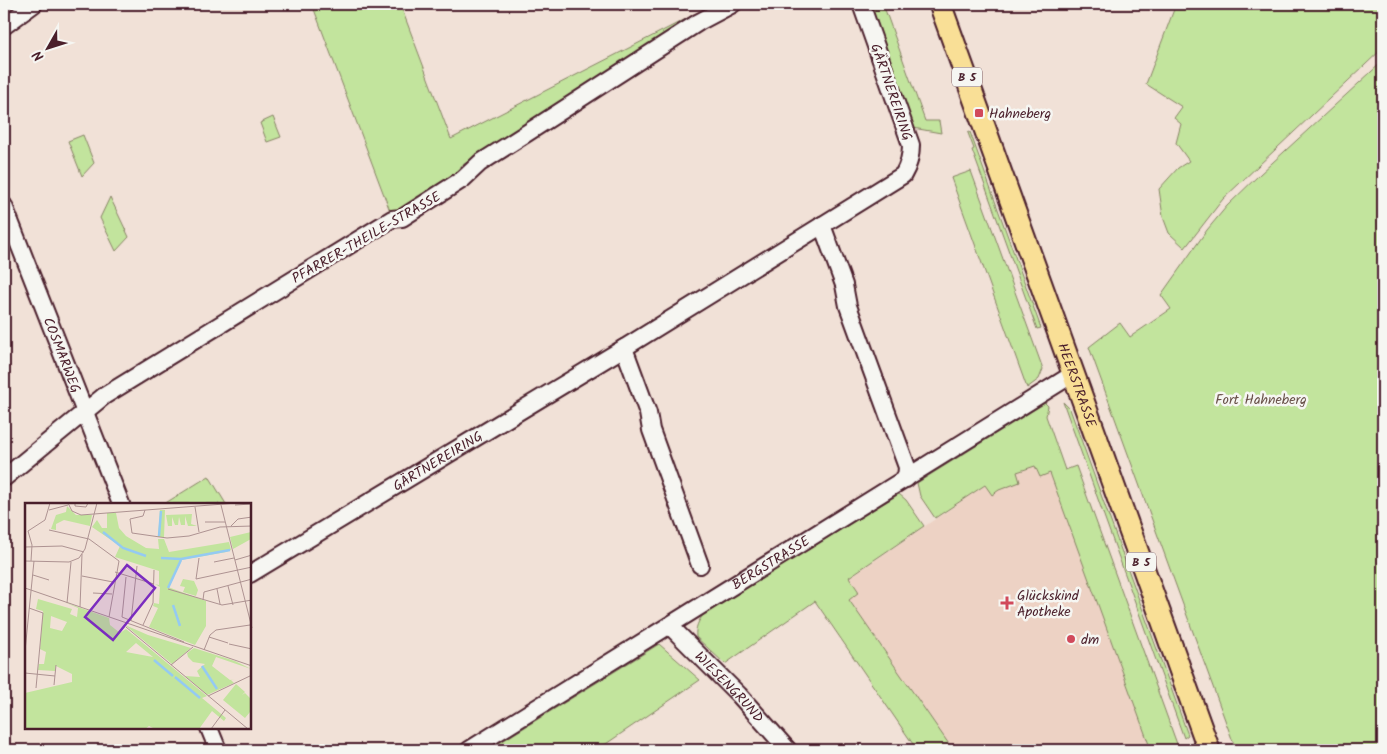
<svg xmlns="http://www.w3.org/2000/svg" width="1387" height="754" font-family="Kalam,sans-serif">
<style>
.built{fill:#edd2c4}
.green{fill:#c2e49d;stroke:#868264}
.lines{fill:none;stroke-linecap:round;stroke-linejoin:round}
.minor-casing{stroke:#4a1f2b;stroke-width:20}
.major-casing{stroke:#4a1f2b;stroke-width:25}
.minor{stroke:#f6f6f2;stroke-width:16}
.major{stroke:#f9df96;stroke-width:21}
.poi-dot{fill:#d1495b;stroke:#f6f6f2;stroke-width:2}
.labels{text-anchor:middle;stroke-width:5;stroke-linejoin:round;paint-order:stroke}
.shield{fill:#f6f6f2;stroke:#7e6067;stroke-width:1}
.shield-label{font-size:12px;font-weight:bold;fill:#4a1f2b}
.street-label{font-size:14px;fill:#4a1f2b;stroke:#f6f6f2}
.poi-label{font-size:14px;fill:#4a1f2b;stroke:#f6f6f2;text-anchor:start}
.park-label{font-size:14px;fill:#685048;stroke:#f6f6f2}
.inset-river{fill:none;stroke:#94caf2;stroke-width:2.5}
.inset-road{fill:none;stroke:#ae9392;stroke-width:1}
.view{fill:#7b2cbf;fill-opacity:0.15;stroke:#7b2cbf;stroke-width:2.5}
.inset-edge{fill:none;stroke:#4a1f2b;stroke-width:2.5}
</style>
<rect width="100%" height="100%" fill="#f1e1d7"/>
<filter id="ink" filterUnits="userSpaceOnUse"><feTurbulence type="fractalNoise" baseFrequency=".02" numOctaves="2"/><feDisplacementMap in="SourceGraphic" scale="10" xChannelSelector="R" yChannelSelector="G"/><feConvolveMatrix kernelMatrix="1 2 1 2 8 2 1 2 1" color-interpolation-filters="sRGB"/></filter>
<g filter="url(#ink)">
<!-- built -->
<path class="built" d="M1041 447 1157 750H917L815 601Z"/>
<!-- green -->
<path class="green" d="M312 4H400L451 139 715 4 461 166 459 174 396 213 390 211Z
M868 4H883L925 121H939L941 133 913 128Z
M1176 4H1383V48L1223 199 1185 248 1169 233 1163 217 1159 189 1178 168 1189 161 1176 143 1181 124 1174 118 1182 107 1146 84Z
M1383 61V750H1236L1089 347 1120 323 1130 337 1171 309 1161 295 1207 230 1227 206 1260 174Z
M273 117 281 137 267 142 260 123Z
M970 132 1041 328 1037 329 972 150 974 149 968 133Z
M83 135 94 163 82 176 68 141Z
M971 171 1043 369 1039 379 1027 388 951 178Z
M110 197 129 237 116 251 100 218Z
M1063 402 1070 409 1188 735 1184 738Z
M1045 403 1048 406 1046 416 1065 470 1076 466 1177 744 1169 750H1151L1050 473 1040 477 1035 466 1017 472 1020 482 999 490 992 495 985 485 935 518 920 496 917 483Z
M209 476 226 504H164Z
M899 494 906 500 924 526 849 577 859 592 849 600 953 750H917L815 601 725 664 696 637C695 628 698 621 704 614Z
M659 644 700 680 597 750H488Z"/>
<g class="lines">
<!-- minor casing -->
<g class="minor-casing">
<g id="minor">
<path d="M4 26 34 4"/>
<path id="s1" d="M4 206 121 504"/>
<path d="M822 225 844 285 848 306 907 467 906 479"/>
<path d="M624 348 648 413 651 430 700 565"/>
<path d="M4 478 104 396 392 219 402 218 463 179 480 163 527 133 699 22 733 4"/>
<path id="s2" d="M250 574 624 348 903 175C909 165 911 157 911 145L861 4"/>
<path id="s3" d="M670 626 739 695 788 750"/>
<path d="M209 728 218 750"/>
<path id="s4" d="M469 750 1073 374"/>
</g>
</g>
<!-- major casing -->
<g class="major-casing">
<g id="major">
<path id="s5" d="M940 4 1209 750"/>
</g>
</g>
<!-- minor -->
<use href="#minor" class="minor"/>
<!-- major -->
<use href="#major" class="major"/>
</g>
</g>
<!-- markers -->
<g class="poi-dot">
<rect x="974" y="108" width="10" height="10" rx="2.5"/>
<path d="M1004.5 595.5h5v5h5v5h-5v5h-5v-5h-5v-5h5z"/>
<circle cx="1071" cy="639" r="5"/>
</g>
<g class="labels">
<!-- shield labels -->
<g class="shield">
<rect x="952" y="67.5" width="30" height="19" rx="4"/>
<rect x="1126" y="552.5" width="30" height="19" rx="4"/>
</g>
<g class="shield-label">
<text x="967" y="81">B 5</text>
<text x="1141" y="566">B 5</text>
</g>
<!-- street labels -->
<g class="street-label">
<text transform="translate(892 92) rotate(71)" y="5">GÄRTNEREIRING</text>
<text transform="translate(366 237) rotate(-30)" y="5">PFARRER-THEILE-STRASSE</text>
<text dy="5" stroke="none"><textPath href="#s1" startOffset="160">COSMARWEG</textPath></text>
<text dy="5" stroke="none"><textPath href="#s5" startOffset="405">HEERSTRASSE</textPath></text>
<text dy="5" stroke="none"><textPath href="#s2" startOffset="219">GÄRTNEREIRING</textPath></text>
<text dy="5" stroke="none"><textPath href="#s4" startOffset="355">BERGSTRASSE</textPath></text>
<text dy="5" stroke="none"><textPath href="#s3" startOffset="85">WIESENGRUND</textPath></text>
</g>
<!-- poi labels -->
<g class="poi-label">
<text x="989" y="118">Hahneberg</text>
<text x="1017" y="600">Glückskind<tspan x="1017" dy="16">Apotheke</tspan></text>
<text x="1081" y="644">dm</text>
</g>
<!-- park labels -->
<g class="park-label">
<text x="1261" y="404">Fort Hahneberg</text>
</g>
</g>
<!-- overview -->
<g transform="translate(25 503)">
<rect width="226" height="226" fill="#f1e1d7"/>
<path d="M42 3 51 12H67L65 23 39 17 31 21V27L26 26 31 12 41 9ZM135 7H140L139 34H133ZM82 10H91L94 25 101 33 121 45 134 46 133 36H139L144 49 204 39 206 47 201 49 156 57 143 84 181 98V123L170 142 124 124 133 105 128 103 129 100 134 101 135 84 130 81 134 82V68L90 54 95 43 67 24 72 17 77 25H82ZM167 11 166 21 172 23H163L160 13V22H156L154 14 153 22H150L147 14V23H143L141 12ZM226 29V36L208 46 205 34ZM158 76 169 78 173 87 171 93 158 89 160 84 155 83ZM13 96 47 106 45 111 52 114 53 105 39 99 84 115 85 122 95 130 101 126 182 193 177 195 201 215 199 218 187 208 174 226H130L124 223 120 226H0V190L47 179V171L31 163 30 168 13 167 14 161H19L21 149 15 146 18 108 11 106ZM26 113 42 119 37 128 25 125ZM111 140 128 154 101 149ZM100 122 123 132 166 145 147 161ZM169 145 210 158 226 166 191 154 187 163 205 177 210 176 206 177 209 180 182 192 160 173 175 174 172 168 180 161 168 159 163 154 162 150ZM211 181 220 189 217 192 220 190 226 196 225 209 220 215 198 197Z" fill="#c2e49d" fill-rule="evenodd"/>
<path class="inset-river" d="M78 29 98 45 121 53M134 33 136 8M136 55 156 56 205 47M143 85 156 57M148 102 155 123M129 157 148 173M177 163 192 186M150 174 175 195"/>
<path class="inset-road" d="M43 0 47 8 56 12 212 0M50 0V3L61 4 63 0M196 2 227 125M210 2 227 1M170 4 174 29M24 7 43 2M120 7 118 13 105 16 107 30 142 35 164 33 195 24 227 23M180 19H200M206 23 213 16 227 14M24 27 64 36 94 58 84 114M0 44 37 43 59 49M174 55 171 76 227 64M210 57 227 52M0 58 44 59 54 55 60 46 72 0M6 58 7 42 3 28 20 17 25 0M189 59 209 55M90 69 129 81M8 72 24 77M57 73 88 79M101 74 97 114 159 139M203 83 208 102M0 85 227 163M143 86 197 102 227 97M192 86 195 101M68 90 87 91M178 97 179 89 227 76M42 100 46 59M55 104 57 51M4 105 18 110 11 185M106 118 112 63M118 122 128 100 129 67M101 124 223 226M184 134 203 140M204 141 227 146M179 147 185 132 191 127 225 122M0 148 9 58M146 162 168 144M0 170 30 173M29 182 31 162M183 193 227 172M186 226 200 207"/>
<path class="view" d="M102 62 130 85 88 137 60 114Z"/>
<rect width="226" height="226" class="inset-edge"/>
</g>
<!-- margin -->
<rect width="1387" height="754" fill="none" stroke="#f6f6f2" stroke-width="20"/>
<rect x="10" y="10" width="1367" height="734" fill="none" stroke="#4a1f2b" stroke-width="2" filter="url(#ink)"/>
<!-- north arrow -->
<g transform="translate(48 48) rotate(231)" stroke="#f6f6f2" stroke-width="4" paint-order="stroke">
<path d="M0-4L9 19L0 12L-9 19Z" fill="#4a1f2b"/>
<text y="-8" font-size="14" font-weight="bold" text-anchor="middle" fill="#4a1f2b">N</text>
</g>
</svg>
